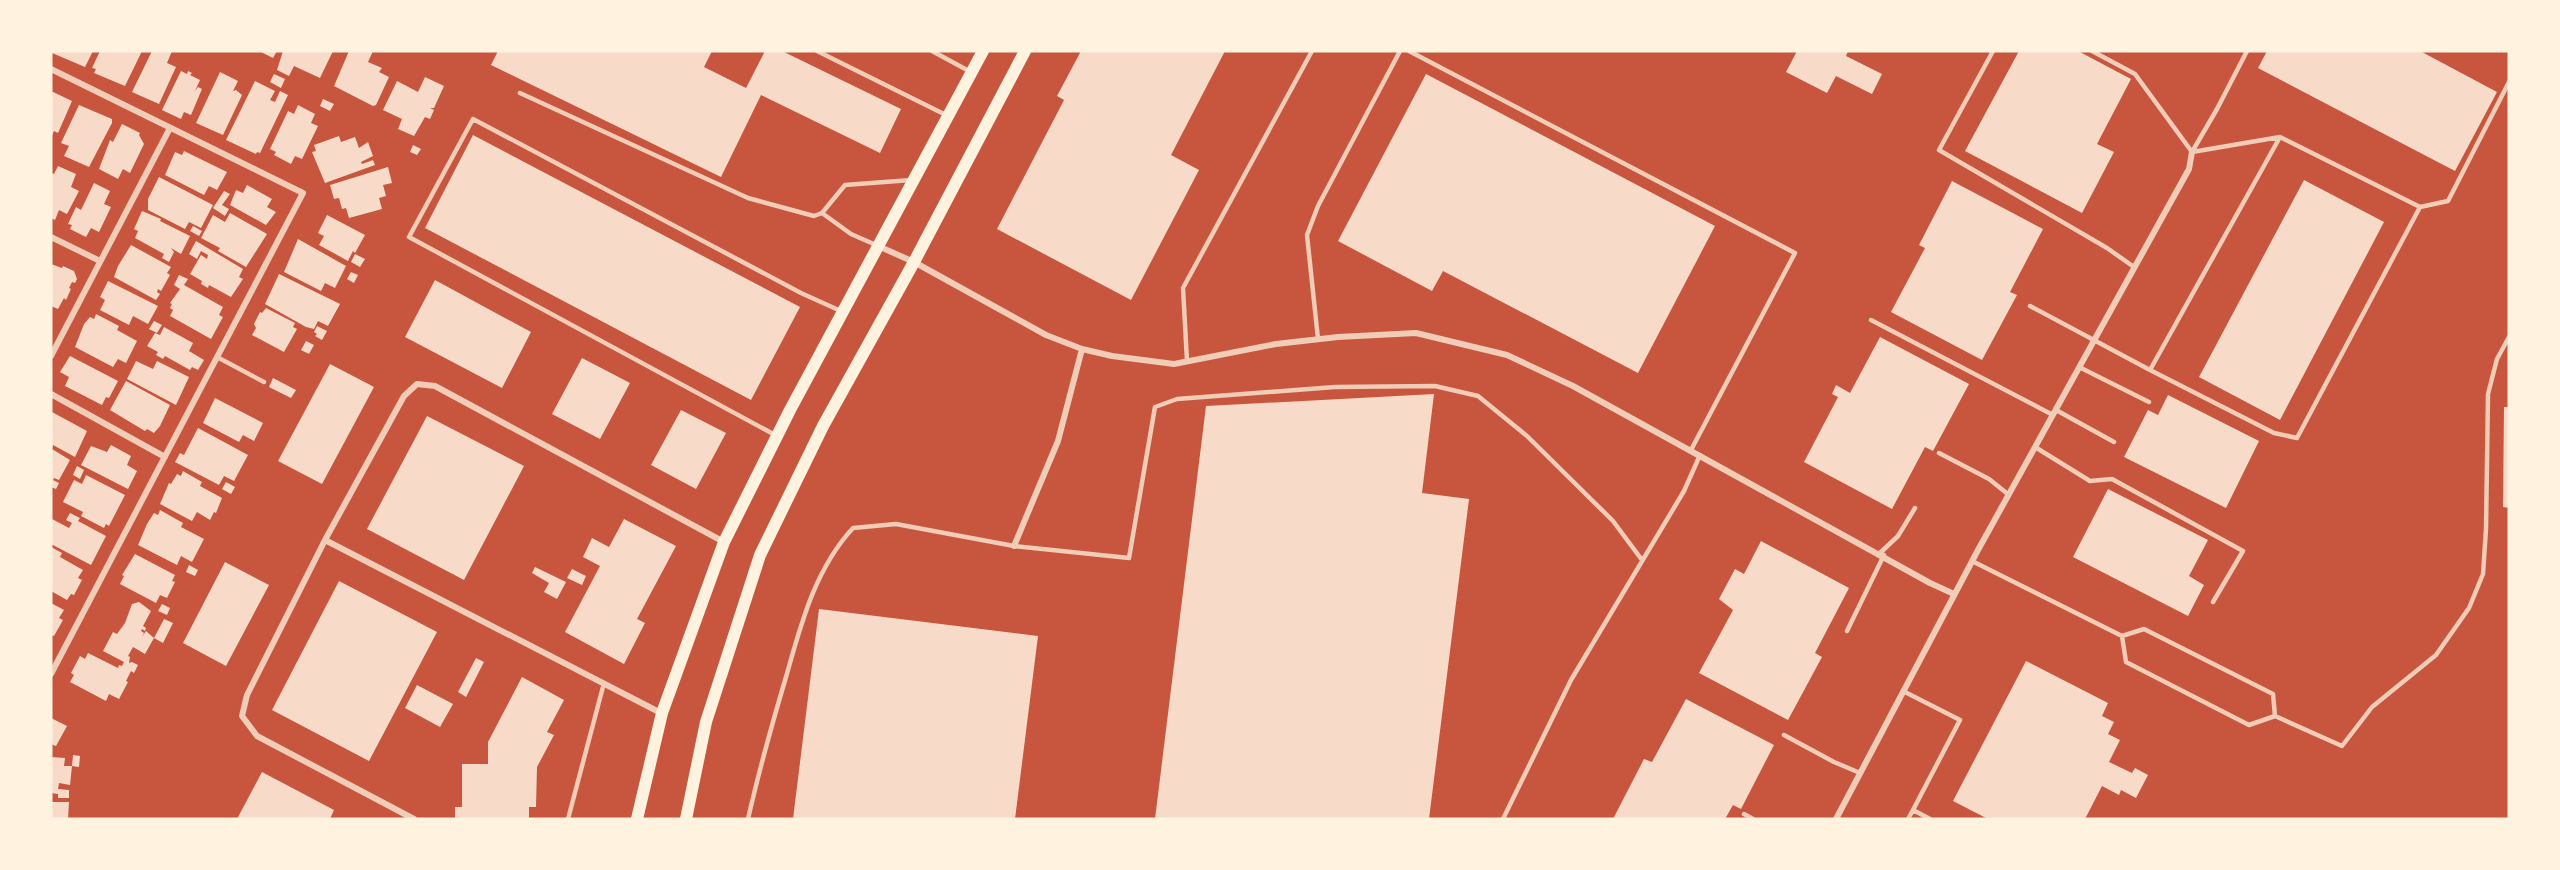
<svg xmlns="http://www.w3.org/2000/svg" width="2560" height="870" font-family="'Fira Sans',sans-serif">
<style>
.building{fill:#f7dbc8}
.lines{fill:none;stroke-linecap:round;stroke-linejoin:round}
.service{stroke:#f1ccb7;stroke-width:4.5}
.minor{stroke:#f1ccb7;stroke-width:6}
.secondary{stroke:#fff3e0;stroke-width:12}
</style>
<rect width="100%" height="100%" fill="#c8553d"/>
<!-- building -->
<path class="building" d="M53 51H93L85 67 52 53Z
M100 51H142L125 86 94 73 96 69 92 68Z
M152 51H172L167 63 176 67 159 104 132 92Z
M259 51H277L273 58Z
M283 51H333L320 78 294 66 289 76 277 70Z
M349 51H373L368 62 382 68 379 72 389 77 376 105 373 106 334 86Z
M498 51H712L704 67 746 88 765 51H782L901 109 880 153 761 95 721 177 491 65Z
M1081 51H1225L1171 155 1199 170 1131 300 997 229 1064 100 1057 96Z
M1797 51H1848L1846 56 1882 74 1872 94 1836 76 1827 93 1786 72Z
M2019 51H2078L2131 79 2097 144 2114 152 2082 213 1965 151Z
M2267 51H2420L2497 92 2455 171 2258 68Z
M181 71 187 74 188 71 192 73 190 75 200 80 195 91 198 87 202 89 191 115 184 112 181 119 162 110Z
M220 72 238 81 233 91 236 90 242 95 223 135 196 123Z
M274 74 285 79 281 88 270 82Z
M1426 74 1715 226 1638 373 1443 271 1432 291 1338 241Z
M425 77 444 86 434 108H430L434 110 430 119 425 117 414 136 398 129 402 119 383 110 397 81 418 92Z
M255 81 275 91 270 100 275 102 280 91 288 95 260 153 257 152 256 154 226 140Z
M51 91 72 101 58 133 54 131 51 138Z
M323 99 334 104 330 111 320 106Z
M79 105 112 119V123L89 167 64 156 69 146 61 143Z
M298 105 315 114 311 123 318 126 302 159 295 156 291 164 274 155 276 152 270 149 288 111 294 114Z
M122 124 140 133 139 135 144 144 130 173 123 169 118 179 99 169 110 140 113 142Z
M473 135 800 307 751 400 425 228Z
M339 136 341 142 355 137 359 148 368 142 373 156 361 162 362 164 373 160 375 165 325 183 312 152 316 151 314 145Z
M413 145 421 149 417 155 410 152Z
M184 151 227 172 217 190 209 186 204 195 165 175 175 152 182 155Z
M58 166 76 174 71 187 79 191 67 214 59 210 55 220 51 218V173L54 174Z
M388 167 392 183 383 185 386 196 379 198 382 209 349 218 346 208 342 209 339 198 334 199 330 185Z
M159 177 213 205 201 228 189 222 185 229 148 210V199Z
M2304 180 2384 222 2280 420 2199 377Z
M1952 181 2043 229 2010 292 2017 295 1982 360 1891 312 1925 248 1919 245Z
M94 183 110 191 104 204 111 207 99 232 91 228 86 237 70 229 72 225 68 224 76 207 81 210Z
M247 185 272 199 267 207 276 212 266 225 230 205 236 190 243 193Z
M224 191 230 194 222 205 229 209 225 216 213 208Z
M142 211 161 219 160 221 190 236 181 254 171 248 174 252 169 262 162 258 164 254 135 238 138 231 134 229Z
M230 213 267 234 246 267 218 251 220 248 201 238 213 215 225 222Z
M327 215 365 235 355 253 353 251 348 261 319 245 324 236 318 233Z
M193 226 202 231 199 236 190 231Z
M298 239 346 266 335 288 325 283 321 291 284 272Z
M196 241 243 269 239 277 243 279 231 297 209 285 208 288 201 284 202 281 190 274 201 255 207 259 208 255 201 251 197 259 189 254Z
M131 245 171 267 167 273 170 275 161 291 158 289 157 292 160 294 156 300 114 277 118 266Z
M355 254 365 259 360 267 351 262Z
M51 264 62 268 63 266 74 271 77 279 75 283 72 282 69 288 71 289 66 300 64 298 58 309 51 306Z
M351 272 358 275 354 283 347 279Z
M279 274 340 304 328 326 318 321 314 329 306 327 265 304Z
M179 275 188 279 184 285 223 307 219 315 223 317 211 339 170 316 173 310 170 308 172 304 170 303 180 289 174 285Z
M435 280 531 332 502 388 405 337Z
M108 281 158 306 148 324 133 316 129 325 100 310 105 300 100 297Z
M266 308 295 323 293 327 297 329 284 352 252 335 256 328 254 324 260 312 262 313Z
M96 314 119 326 117 330 137 341 126 363 118 359 113 367 75 347 84 324 90 317 94 319Z
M154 321 162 325 157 333 149 329Z
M317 326 327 331 322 340 315 336 317 334 314 332Z
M164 327 193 343 189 351 204 360 198 370 192 367 190 370 165 356 163 359 156 355 158 352 147 346 155 333 160 335Z
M1880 337 1969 384 1933 451 1925 447 1892 509 1804 462 1838 397 1832 394 1836 385 1850 393Z
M306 341 314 345 309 354 301 350Z
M70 356 118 381 109 398 106 397 102 405 65 386 69 377 60 372Z
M582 358 630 383 600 439 552 414Z
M136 361 153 369 157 361 189 377 176 405 127 379Z
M330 364 374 387 322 484 278 461Z
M273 378 296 390 291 398 269 387Z
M126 381 170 405 160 426 154 433 147 429 145 431 110 410Z
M1434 394 1422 493 1469 499 1429 819H1155L1206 406Z
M2168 395 2259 441 2226 508 2124 457 2148 410 2158 415Z
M215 398 263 423 254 441 243 435 239 442 203 423Z
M2504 407H2509V508L2503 507Z
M681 410 726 433 696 489 651 465Z
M52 412 87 431 75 457 53 445 52 449 70 460 59 480 54 478 53 480 59 483 56 489 51 487Z
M427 416 524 466 464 580 367 529Z
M198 428 248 455 234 481 224 476 219 485 175 462 180 453 184 455Z
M111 445 131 456 127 465 137 471 128 489 81 465 91 446 107 452Z
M77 466 84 470 80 479 73 475Z
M183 471 202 482 200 486 222 498 216 513 214 512 210 520 197 512 192 521 160 504 169 483 171 484 177 474 181 476Z
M86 475 125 495 109 526 106 524 104 528 81 516 83 512 63 502 74 480 82 484Z
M226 482 235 487 231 494 222 489Z
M2108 489 2208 540 2189 576 2204 585 2188 616 2073 557Z
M160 510 183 523 181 527 204 539 192 562 181 556 177 565 138 545 147 524 154 513 158 515Z
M70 513 80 518 78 521 106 536 91 565 51 544 52 519 69 528 72 523 66 520Z
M624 519 676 546 637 619 645 623 624 664 565 632 600 566 583 557 592 538 609 547Z
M1761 541 1849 588 1815 653 1822 657 1788 720 1699 673 1733 610 1719 599 1735 569 1744 574Z
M51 547 62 553 60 557 83 570 78 578 82 580 74 595 71 594 67 600 51 591Z
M135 554 175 575 172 581 175 582 167 598 160 595 156 603 120 584 124 576 122 575Z
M225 562 269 585 226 666 183 643Z
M189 565 198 570 195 576 186 572Z
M535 567 566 582 557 599 544 592 549 583 532 573Z
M572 569 586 576 582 585 567 578Z
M339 581 437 632 369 761 272 710Z
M139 602 151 611 143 626 146 628 145 631 142 629 141 631 144 633 142 637 146 631 154 638 145 654 133 647 128 656 130 657 129 663 132 662 138 665 134 673 131 671 126 681 128 682 119 699 109 694 106 701 70 682 74 675 71 673 80 656 85 659 88 653 118 668 119 665 122 666 124 662 103 651 113 632 117 634 125 623 132 604Z
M51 603 64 610 59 618 63 620 54 636 51 635Z
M162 604 170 608 167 615 158 611Z
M819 609 1038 636 1015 819H793Z
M164 619 173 623 163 643 154 638Z
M476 658 484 662 466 697 458 692Z
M2026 661 2108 703 2102 716 2114 722 2108 734 2120 740 2109 762 2132 773 2135 768 2148 775 2136 798 2121 790 2119 795 2102 786 2085 819H1988L1953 801Z
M522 677 564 700 547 732 554 735 537 767 536 807H529V819H455V807H462V764H488V742Z
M417 685 453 704 440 727 405 708Z
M1686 699 1774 745 1741 809 1733 805 1725 819H1613L1644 759 1652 762Z
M51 718 67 726 56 746 51 744Z
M73 755 80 756 79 767 72 766Z
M51 757 65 758 64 766H72L70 785 59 783 58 789 69 790V798H58V794L51 793Z
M262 772 334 810 330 819H237Z
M51 802H69L68 819H51Z"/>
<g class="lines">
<!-- service -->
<path class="service" d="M817 51 946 115
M932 51 969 71
M1409 51 1795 253 1691 450
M1993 51 1939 150 2107 248 2134 267
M2092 51 2135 74 2192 152
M520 93 748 198 814 216 822 213 845 185 911 180
M2192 152 2217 109 2247 51
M2192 152 2280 137
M822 213 851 234 876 245
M2030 306 2150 370 2280 137 2420 207 2448 201 2509 82
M1871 320 2053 415
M1318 339 1307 235 1318 206 1400 51
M217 357 264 382
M1187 361 1183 288 1312 51
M2079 367 2149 402
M2150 370 2274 433 2297 438 2420 207
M2056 410 2114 442
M777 436 409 237 473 119 801 293 843 312
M2035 447 2090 481 2112 479 2243 551 2213 602
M1939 453 1989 479 2009 495
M1880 553 1898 536 1915 508
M1972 561 2122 636 2144 629 2273 694 2275 716
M1847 631 1884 555
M2122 636 2126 662 2249 725 2275 716 2342 746 2372 707 2436 655 2469 608 2483 574 2486 529 2488 394 2497 359 2509 337
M1903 691 1960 720 1913 810
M1784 735 1834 762 1860 773
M1744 814 1753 819
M568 819 604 683
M748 819C759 771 772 724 786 677 801 624 815 569 853 528L896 524 1014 546 1129 558 1155 407 1177 399 1335 387 1435 386 1478 396 1527 436 1613 521 1642 560
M1503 819 1571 680 1684 491 1700 455
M1908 819 1913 810 1930 819"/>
<!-- minor -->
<path class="minor" d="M51 69 303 193 51 674
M51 237 100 261
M878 246 914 262 1046 335 1082 349 1112 356 1174 364 1276 344 1338 337 1416 333 1507 355 1573 386 1930 583 1954 594
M51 356 170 128
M51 394 165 457
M325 540 661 713
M1014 546 1058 441 1082 349
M414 819 257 736 242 716 247 695 325 540 404 396 417 384 435 386 724 542
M1836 819 1978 550 2189 169 2192 152"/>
<!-- secondary -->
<path class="secondary" d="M637 819 662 713 724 542 790 410 983 51
M686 819 706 722 760 555 823 426 914 262 1025 51"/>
</g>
<!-- border -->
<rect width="2560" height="870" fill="none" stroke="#fff3e0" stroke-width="105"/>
</svg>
